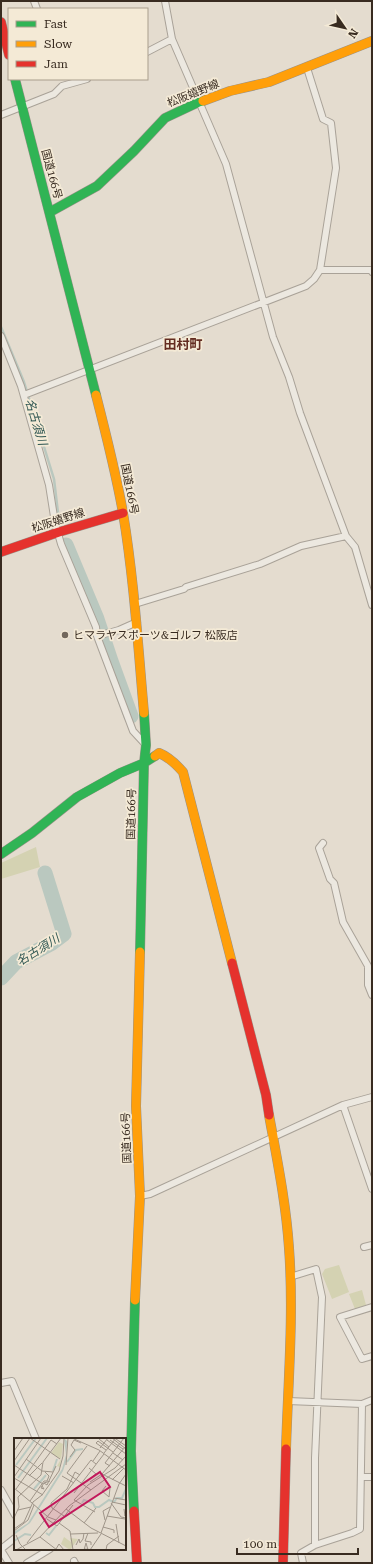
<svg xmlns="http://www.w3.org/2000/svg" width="373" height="1564" font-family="'Roboto Serif','Noto Sans JP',serif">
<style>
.green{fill:#d4d2b2}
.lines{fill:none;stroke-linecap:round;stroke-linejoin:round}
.stream{stroke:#bac8bf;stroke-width:2.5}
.river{stroke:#bac8bf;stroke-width:15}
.street-casing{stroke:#a9a298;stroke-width:8}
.fast-casing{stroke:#999188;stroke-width:10}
.slow-casing{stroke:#999188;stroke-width:10}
.jam-casing{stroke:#999188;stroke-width:10}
.street{stroke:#ece8e0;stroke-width:6}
.fast{stroke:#30b455;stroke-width:9}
.slow{stroke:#ff9f0a;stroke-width:9}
.jam{stroke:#e5322d;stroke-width:9}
.poi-dot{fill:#74695d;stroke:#f4ead6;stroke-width:1.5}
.labels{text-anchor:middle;stroke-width:3.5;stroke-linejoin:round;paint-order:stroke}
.street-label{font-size:11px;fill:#382b20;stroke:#f4ead6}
.poi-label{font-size:11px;fill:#382b20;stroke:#f4ead6;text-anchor:start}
.water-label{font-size:12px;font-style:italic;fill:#305753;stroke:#f4ead6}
.quarter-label{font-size:13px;font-weight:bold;fill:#632c21;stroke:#f4ead6}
.inset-river{fill:none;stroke:#bac8bf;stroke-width:2}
.inset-road{fill:none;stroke:#9f9589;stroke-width:1}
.view{fill:#c2185b;fill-opacity:0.15;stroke:#c2185b;stroke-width:2}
.inset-edge{fill:none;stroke:#382b20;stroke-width:2}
</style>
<rect width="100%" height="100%" fill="#e4dccf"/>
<!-- green -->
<path class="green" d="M36 847 40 867 1 879V863Z
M339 1265 349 1292 332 1299 322 1274 325 1269Z
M362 1290 366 1305 355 1309 349 1294Z"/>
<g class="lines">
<!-- stream -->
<path class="stream" d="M1 327 24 382 54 479 59 521"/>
<!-- river -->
<path class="river" d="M66 545 97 619 111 661 131 716
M1 978 16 962 52 943 64 934 45 873"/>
<!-- street casing -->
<g class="street-casing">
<path id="street" d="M34 1 37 9
M165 1 172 39 226 164 273 337 289 377 300 413 346 536 355 547 372 605
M147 52 172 39
M1 115 54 94 62 86 87 79
M320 270H371L372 272
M1 336 21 386 49 485 55 523 61 544 96 627 97 636 133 731 145 744
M24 395 306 286 314 279 320 270 336 168 331 123 323 119 307 68
M135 604 184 589 186 587 260 564 301 546 346 536
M97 636 119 630 137 622
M323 843 319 848 330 879 334 883 343 922 368 966V985L372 995
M343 1105 372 1189
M140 1196 150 1194 343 1105 372 1097
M364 1247 372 1245
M290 1277 316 1269 322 1297 315 1458V1545
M372 1307 340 1317 362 1359 372 1356
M1 1383 12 1381 36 1439
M288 1401 362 1404 372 1400
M361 1477H372
M1 1490 15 1515
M1 1549 15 1538
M1 1550 9 1563
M74 1561 75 1563
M27 1563 50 1549
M303 1563 301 1553 315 1545 352 1533 360 1529 362 1404"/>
</g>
<!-- fast casing -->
<g class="fast-casing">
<path id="fast" d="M15 79 96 395
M50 212 97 186 134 151 165 118 199 102 203 101
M1 854 32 833 77 797 120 773 144 763 155 756
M140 952 144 763 146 745 144 713
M134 1511 131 1451 135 1300"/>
</g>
<!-- slow casing -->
<g class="slow-casing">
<path id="slow" d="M203 101 230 91 269 82 372 41
M96 395C106 434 116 473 123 513 134 579 138 646 144 713
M155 756 159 753C169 757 176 764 183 772L232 963
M269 1115C277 1159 286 1203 289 1248 294 1314 288 1383 286 1449
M135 1300 140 1196 136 1106 140 952"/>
</g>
<!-- jam casing -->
<g class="jam-casing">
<path id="jam" d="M1 22 9 55
M1 552 59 532 123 513
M232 963 266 1095 269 1115
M134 1511 137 1563
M283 1563 286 1449"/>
</g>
<!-- street -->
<use href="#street" class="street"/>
<!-- fast -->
<use href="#fast" class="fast"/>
<!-- slow -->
<use href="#slow" class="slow"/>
<!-- jam -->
<use href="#jam" class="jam"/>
</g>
<!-- markers -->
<circle class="poi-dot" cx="65" cy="635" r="4"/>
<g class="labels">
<!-- street labels -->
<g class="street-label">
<text transform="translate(193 93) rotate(-22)" y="4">松阪嬉野線</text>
<text transform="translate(52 174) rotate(75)" y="4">国道166号</text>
<text transform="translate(130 489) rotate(79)" y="4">国道166号</text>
<text transform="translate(58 520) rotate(-18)" y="4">松阪嬉野線</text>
<text transform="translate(131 814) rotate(-89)" y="4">国道166号</text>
<text transform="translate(126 1138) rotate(-92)" y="4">国道166号</text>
</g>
<!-- poi labels -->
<g class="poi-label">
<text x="73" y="639">ヒマラヤスポーツ&amp;ゴルフ 松阪店</text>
</g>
<!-- water labels -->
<g class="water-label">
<text transform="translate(36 422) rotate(73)" y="4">名古須川</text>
<text transform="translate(38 950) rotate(-32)" y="4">名古須川</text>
</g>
<!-- quarter labels -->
<g class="quarter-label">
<text x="183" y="349">田村町</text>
</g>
</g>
<!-- overview -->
<g transform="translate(14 1438)">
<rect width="112" height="112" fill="#e4dccf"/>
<path d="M45 4 49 6 46 29 43 28 47 21 37 15ZM50 99 57 104 56 100 64 101 56 112 47 106Z" fill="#d4d2b2"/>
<path d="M50 0 53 3 52 24 49 33 16 85 0 97V94L14 85 48 31 52 17Z" fill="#bac8bf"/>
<path class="inset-river" d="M53 24 62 12 69 11M2 27 22 0M39 33 43 21M4 40 33 0M20 51 32 37M68 65 70 62 79 65 81 69H85L95 62 100 64 103 60H108L112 51M32 95 35 97 42 88M0 103 11 96 17 97"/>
<path class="inset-road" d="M16 0 46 21M58 0 85 12 112 32M98 0 112 11M85 1 95 9M102 1 112 8M93 2 112 16M96 2 109 11M73 8 53 35 77 52M86 10 94 0M92 12 82 5 84 3 99 14M0 13 9 0M90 15 102 0M99 15 109 22M56 19 61 12 57 7 60 2 67 5M12 21 28 33 39 34M0 23 16 0M79 23 86 13M0 27 29 46M52 27 54 0M96 28 91 25 110 0M75 30 82 36 79 38M88 36 112 8M15 38 28 25M48 38 60 45M0 39 27 0M0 40 29 57M98 42 110 30M76 44 88 36 112 48M30 45 33 47 42 28M28 48 30 51 27 50 28 48 30 45 36 43M92 48 88 53 95 59 96 50M0 50 18 65M2 51 37 2 43 6M60 55 90 16M100 60 112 62M16 63 30 43H33L35 38 31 34M98 64 112 67M18 65 34 79 42 82M97 65 107 79 112 80M52 71 77 90 112 108M110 71 111 78 112 71M4 72 17 69M81 74 60 62 74 47 101 30 112 18M50 78 38 70 37 65 53 51 61 34 66 37M93 78 111 81M0 80 5 69 4 59 27 37 29 24 47 0M33 81 43 88M91 82 89 73 96 69M45 85 56 93 59 112M70 85 82 70M102 86 105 105M43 88 59 67M89 89 100 92V95M0 91 10 84 19 64 28 57 45 33 49 18 50 0M0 93 14 82 20 67M74 95 71 103 77 104V107M87 95 105 46 112 36M57 96 84 95M2 97 6 106 12 112M26 99 43 112M13 105 77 22 82 26M62 107 65 101 66 105 69 101 70 95M42 111 45 106 50 112M70 111 82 112M2 112 26 99 55 68 112 26M70 112 72 105 74 112M76 112 87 96M92 112 93 107 105 98"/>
<path class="view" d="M86 34 96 49 35 89 26 75Z"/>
<rect width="112" height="112" class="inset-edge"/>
</g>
<!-- border -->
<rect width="373" height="1564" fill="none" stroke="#382b20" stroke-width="4"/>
<!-- legend -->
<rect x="8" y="8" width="140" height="72" fill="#f4ead6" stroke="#a99e8d"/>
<rect x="16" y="21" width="20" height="6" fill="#30b455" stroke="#a99e8d"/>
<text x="44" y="28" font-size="12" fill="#382b20">Fast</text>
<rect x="16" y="41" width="20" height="6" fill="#ff9f0a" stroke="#a99e8d"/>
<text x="44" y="48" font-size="12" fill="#382b20">Slow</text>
<rect x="16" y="61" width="20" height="6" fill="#e5322d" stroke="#a99e8d"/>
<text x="44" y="68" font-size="12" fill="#382b20">Jam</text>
<!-- north arrow -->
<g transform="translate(345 28) rotate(124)" stroke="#f4ead6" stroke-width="3" paint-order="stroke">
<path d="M0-3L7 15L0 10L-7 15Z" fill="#382b20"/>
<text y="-6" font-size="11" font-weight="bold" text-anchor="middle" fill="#382b20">N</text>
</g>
<!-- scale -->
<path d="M237 1548v6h121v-6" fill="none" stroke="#382b20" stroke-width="2"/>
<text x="243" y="1548" font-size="12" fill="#382b20" stroke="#f4ead6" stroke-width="3" paint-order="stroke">100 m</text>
</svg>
